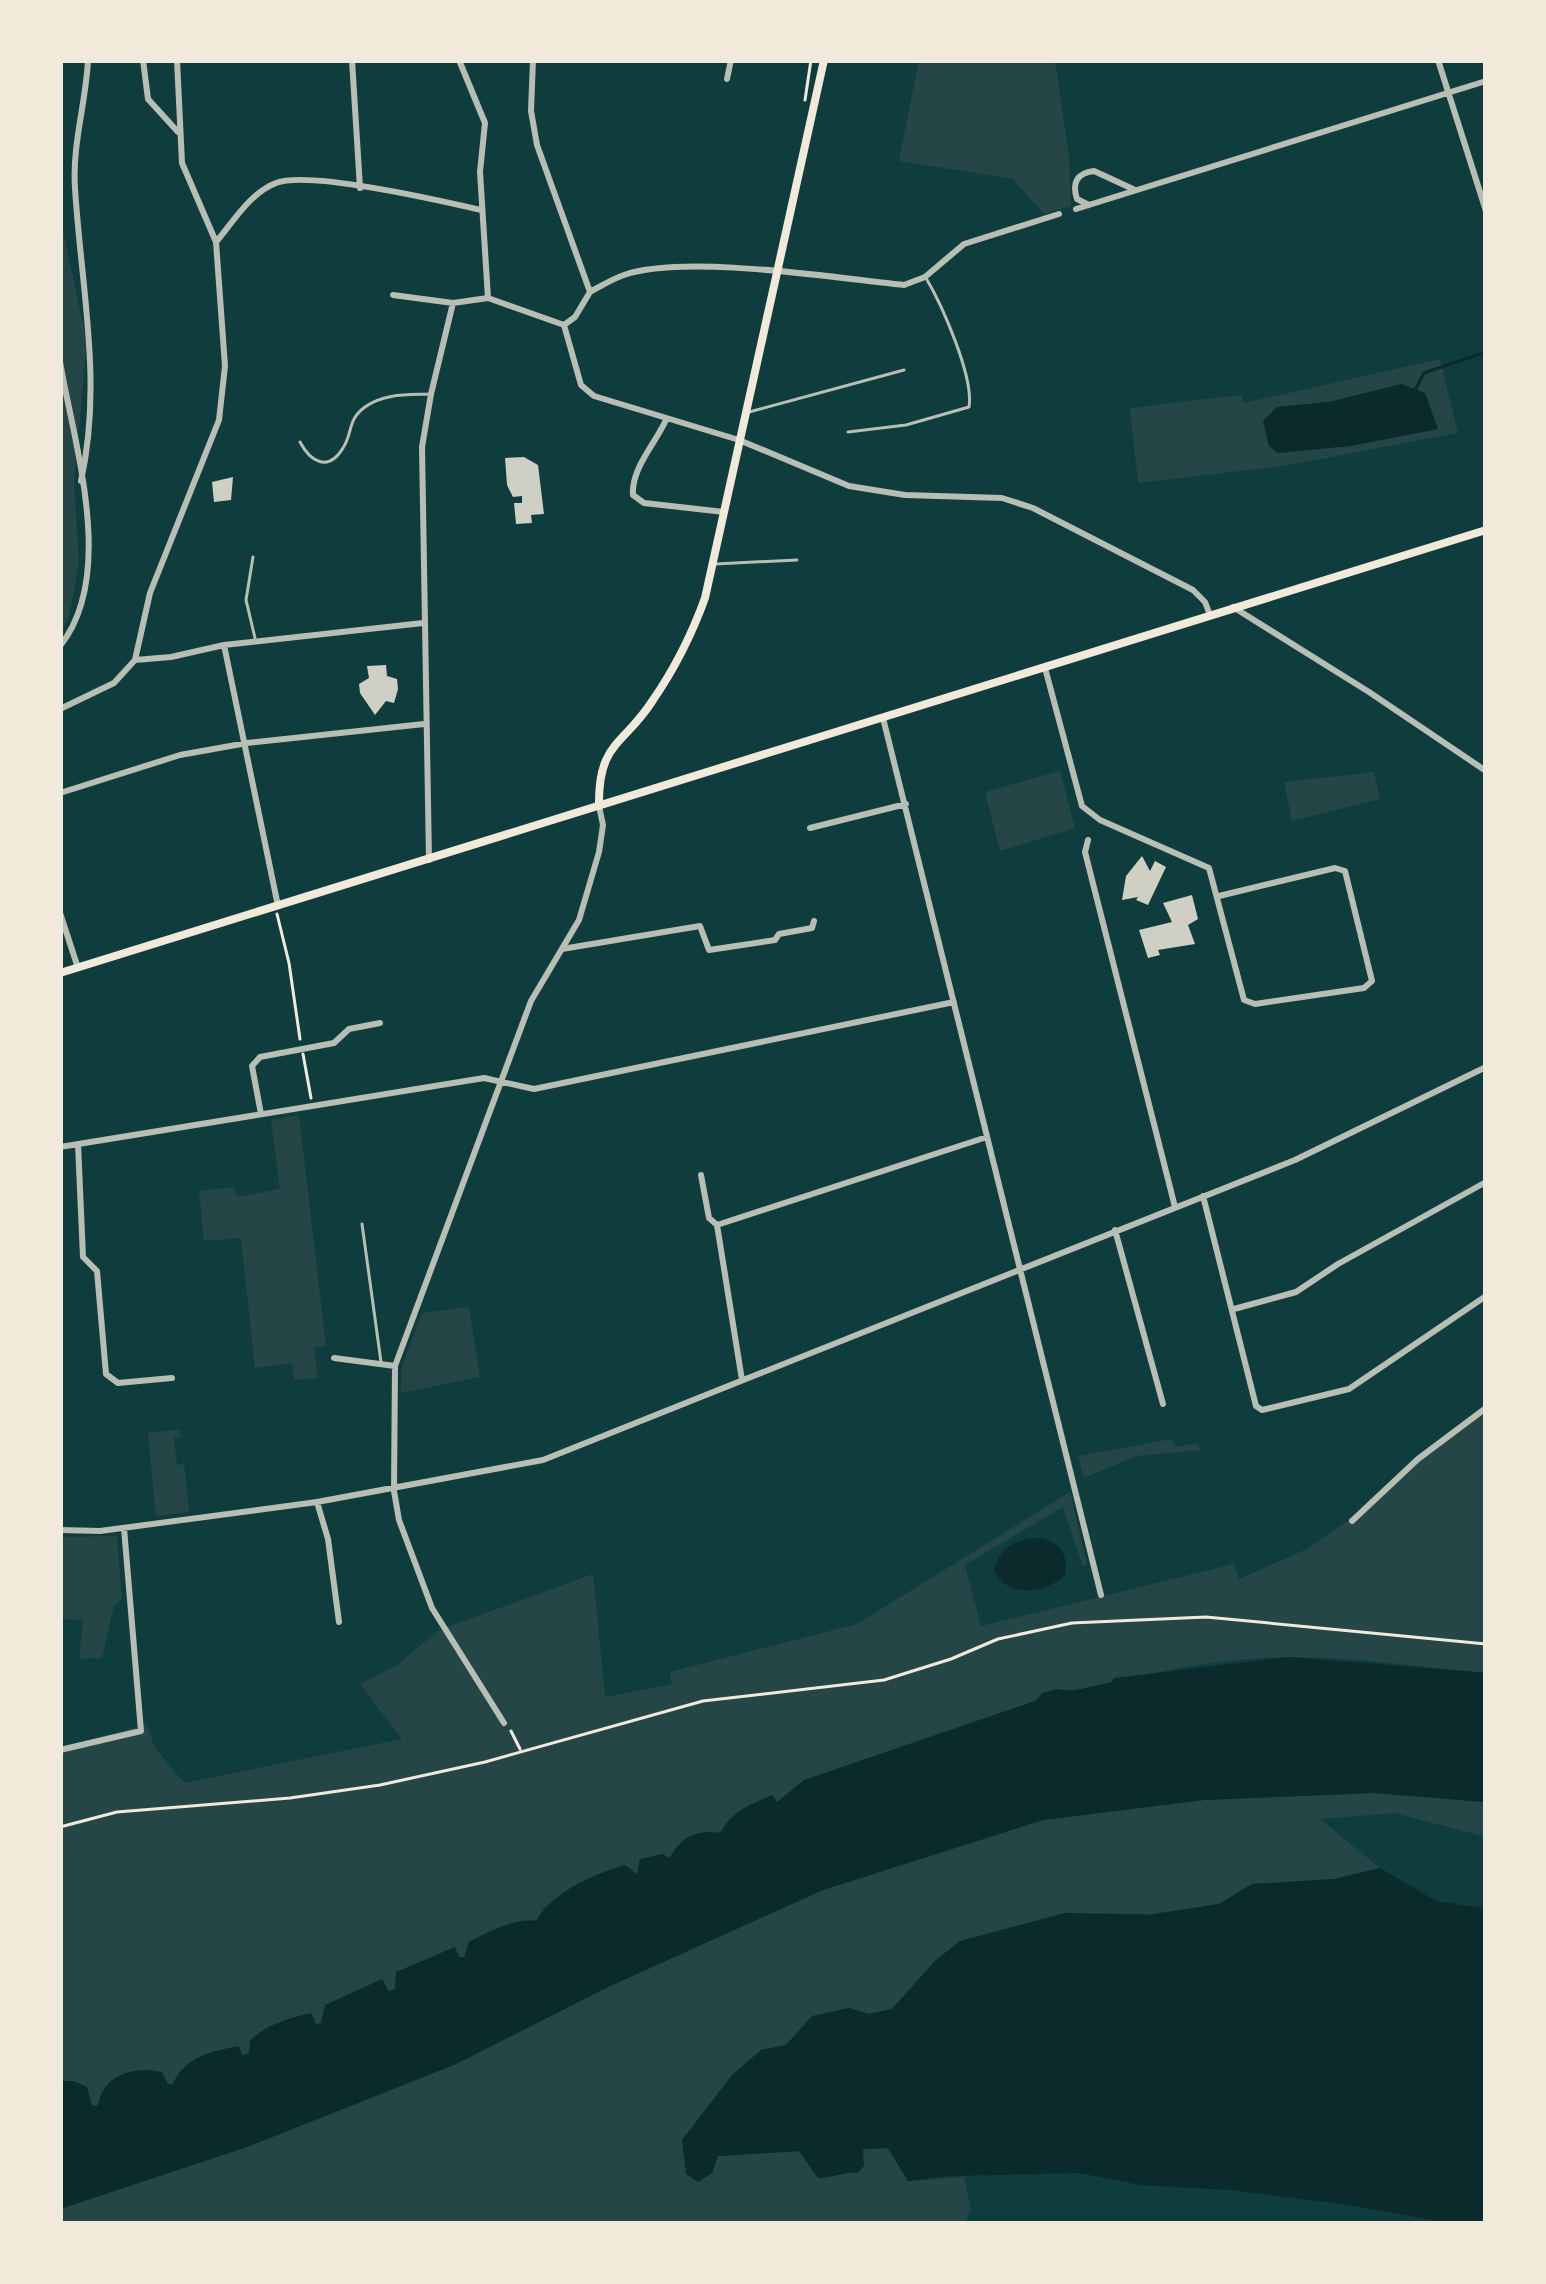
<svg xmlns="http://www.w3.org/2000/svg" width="1546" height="2284" font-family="Jost,sans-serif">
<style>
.green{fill:#244646;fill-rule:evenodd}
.water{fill:#0a2a2b}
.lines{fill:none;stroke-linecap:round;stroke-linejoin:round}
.stream{stroke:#0a2a2b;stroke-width:3}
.building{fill:#cfcfc3}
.path{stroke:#f1e9da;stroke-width:3}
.service{stroke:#b8beb3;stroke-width:3}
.minor{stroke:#b8beb3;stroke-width:6}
.secondary{stroke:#f1e9da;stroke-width:8}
</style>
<rect width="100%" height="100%" fill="#0f3d3e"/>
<!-- green -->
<path class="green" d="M919 60H1055L1069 156 1071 206 1044 214 1013 179 899 161Z
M60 216 87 343 74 481 79 563 69 616 60 636Z
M1440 359 1458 433 1283 466 1138 483 1130 408 1241 395 1244 403ZM1401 384 1425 393 1437 429 1350 446 1302 449 1277 407 1329 402Z
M1060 771 1075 828 1000 851 985 792Z
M1374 772 1380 799 1292 821 1284 782Z
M299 1115 326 1346 314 1347 318 1378 294 1380 292 1363 255 1368 241 1238 204 1241 199 1191 234 1187 237 1197 280 1189 271 1120Z
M469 1307 480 1377 401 1393V1369L422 1313Z
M1486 1405V1673C1420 1667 1351 1656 1285 1657 1217 1658 1151 1673 1086 1688 1066 1693 1050 1685 1035 1701L777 1802 638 1874 573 1887 544 1907 536 1921C513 1918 491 1931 469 1941L465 1957H459L455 1948 388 1992 382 1979 322 2023 173 2084 168 2085 148 2069C121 2075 104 2076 98 2106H91L74 2081H60V1748L147 1724 154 1746 184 1783 402 1739 360 1684 397 1665 439 1630 593 1574 605 1697 672 1684 670 1672 857 1624 1070 1492 1087 1564 1083 1567 1063 1507 965 1565 981 1626 1234 1564 1239 1579 1307 1549 1349 1520 1416 1457Z
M180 1429 181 1437 174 1438 177 1465 184 1464 189 1512 156 1516 148 1433Z
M1172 1439 1175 1447 1197 1443 1200 1450 1136 1456 1084 1478 1078 1456Z
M117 1536 122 1599 114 1605 102 1658 79 1659 83 1620 60 1619V1537Z
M1373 1793 1486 1802V1837L1395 1813 1320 1819 1380 1868 1334 1879 1252 1884 1219 1904 1151 1914 1065 1913 936 1960 892 2009 869 2014 848 2008 786 2045 761 2050 718 2156 799 2151 818 2178 848 2171 862 2149 888 2148 908 2181 964 2177 971 2209 965 2224H60V2209L247 2147 456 2064 608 1987 823 1890 1043 1820 1204 1800Z"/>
<!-- water -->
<path class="water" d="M1402 384 1425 393 1438 429 1350 446 1278 453 1269 446 1263 421 1277 407 1329 402Z
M1035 1538C1056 1538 1070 1553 1065 1575 1045 1594 1007 1599 994 1570 999 1549 1014 1540 1035 1538Z
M1289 1657 1486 1673V1802L1373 1793 1204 1800 1043 1820 823 1890 608 1987 456 2064 247 2147 60 2209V2081H74L87 2087 92 2106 98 2105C104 2074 133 2066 162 2072L168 2084H173C184 2057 212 2051 239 2046L242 2055 249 2054 250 2041C264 2026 290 2017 311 2013L316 2024 321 2023 325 2005 382 1979 389 1992 395 1989 396 1972 455 1947 459 1957H464L469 1942C490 1932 514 1918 536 1921 553 1892 593 1874 625 1865L637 1874 640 1859 662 1854 670 1858C681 1836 698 1829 721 1833 729 1812 752 1804 772 1795L777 1802 804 1780 1035 1701 1043 1693 1057 1689 1072 1691 1112 1682 1114 1678Z
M1380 1868 1436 1901 1481 1908 1486 1904V2224H1454L1342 2204 1231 2190 1140 2185 1079 2173 950 2176 908 2181 888 2148 863 2149 864 2166 857 2173C845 2171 832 2178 818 2178L799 2151 718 2156 712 2173 698 2182 686 2174 682 2140 732 2075 761 2050 786 2045 812 2016 849 2008 869 2014 892 2009 936 1960 960 1941 1065 1913 1151 1915 1219 1904 1252 1884 1334 1879Z"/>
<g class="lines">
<!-- stream -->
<path class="stream" d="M1414 392 1424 373 1486 352"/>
</g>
<!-- building -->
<path class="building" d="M505 458 524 457 538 465 544 514 531 515 532 523 516 524 514 503H522V496L513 497 507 485Z
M233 477 231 500 214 502 212 482Z
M386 665 387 676 397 679 398 689 394 703 386 701 375 715 360 693 359 684 369 678 367 666Z
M1142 856 1150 871 1155 861 1166 867 1148 905 1136 900 1138 897 1122 900 1126 876Z
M1192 895 1198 919 1188 925 1195 944 1158 950 1160 955 1148 958 1139 930 1172 922 1163 903Z"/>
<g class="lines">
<!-- path -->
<path class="path" d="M805 100 811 60
M277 914 289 963 300 1039
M303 1054 311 1098
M511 1731 520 1749
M60 1827 117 1812 290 1798 380 1785 485 1762 703 1701 884 1680 951 1659 998 1639 1072 1623 1206 1617 1486 1644"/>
<!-- service -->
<path class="service" d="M749 412 904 370
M848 432 906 425 969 407C974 377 942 305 926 278
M300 442C310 461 328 473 343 448 353 433 347 420 365 407 384 393 408 395 431 394
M253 557 246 600 255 638
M715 564 797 560
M362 1224 381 1362"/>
<!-- minor -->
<path class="minor" d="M143 60 148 99 178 132
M177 60 182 163 216 242
M352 60 360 188
M459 60 485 123 480 172 488 298
M533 60 531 111 537 145 590 292 575 317 564 325
M1438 60 1486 211
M727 79 731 60
M1089 205 1077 199C1072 184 1076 173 1094 171L1133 189
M1076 209 1486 81
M590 292C601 286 612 279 624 275 686 254 835 278 904 285L925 277 964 244 1059 214
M393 295 453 303 488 298 564 325
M564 325 581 385 594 396 739 440 849 486 905 495 1002 498 1033 508 1193 590 1205 602 1210 615
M60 362C74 444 117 575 60 646
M666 420C655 444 631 469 633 495L644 503 724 512
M81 481C103 382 81 287 75 188 72 144 86 103 88 60
M1233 607 1369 692 1486 771
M224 645 278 906
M135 660 171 657 224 645 423 623
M1045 668 1082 806 1100 820 1209 868 1244 1000 1255 1004 1364 988 1372 981 1345 871 1335 868 1219 896
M60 709 114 683 135 660 150 593 219 420 225 366 216 242C233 222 250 193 276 183 309 170 442 201 481 210
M883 718 1101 1595
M60 793 180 755 247 743 424 724
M810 828 906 804
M1088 840 1085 852 1175 1207
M429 860 422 447 431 394 453 303
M60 913 78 968
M562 949 700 926 709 950 775 940 779 934 812 928 814 921
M261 1114 252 1066 260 1057 334 1043 349 1029 380 1023
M78 1144 83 1257 97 1271 106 1374 118 1383 172 1378
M60 1147 484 1078 534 1089 954 1002
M701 1175 709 1218 717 1225
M1203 1196 1256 1406 1262 1410 1349 1389 1486 1296
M1115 1230 1163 1404
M1234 1309 1296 1292 1338 1264 1486 1182
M334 1358 395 1366
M742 1380 717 1225 987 1137
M317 1502 328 1539 339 1622
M1352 1521 1418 1459 1486 1408
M60 1530 100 1531 317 1502 543 1460 1295 1160 1486 1067
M504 1723 432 1608 399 1520 394 1491 395 1366 531 1001 579 920 599 852 603 825 599 806
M60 1750 141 1731 124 1528"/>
<!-- secondary -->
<path class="secondary" d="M599 806C598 741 624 746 653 700 675 668 692 634 705 598L824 60
M60 973 1486 530"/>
</g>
<!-- border -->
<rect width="1546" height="2284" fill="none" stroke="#f1e9da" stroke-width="126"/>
</svg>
